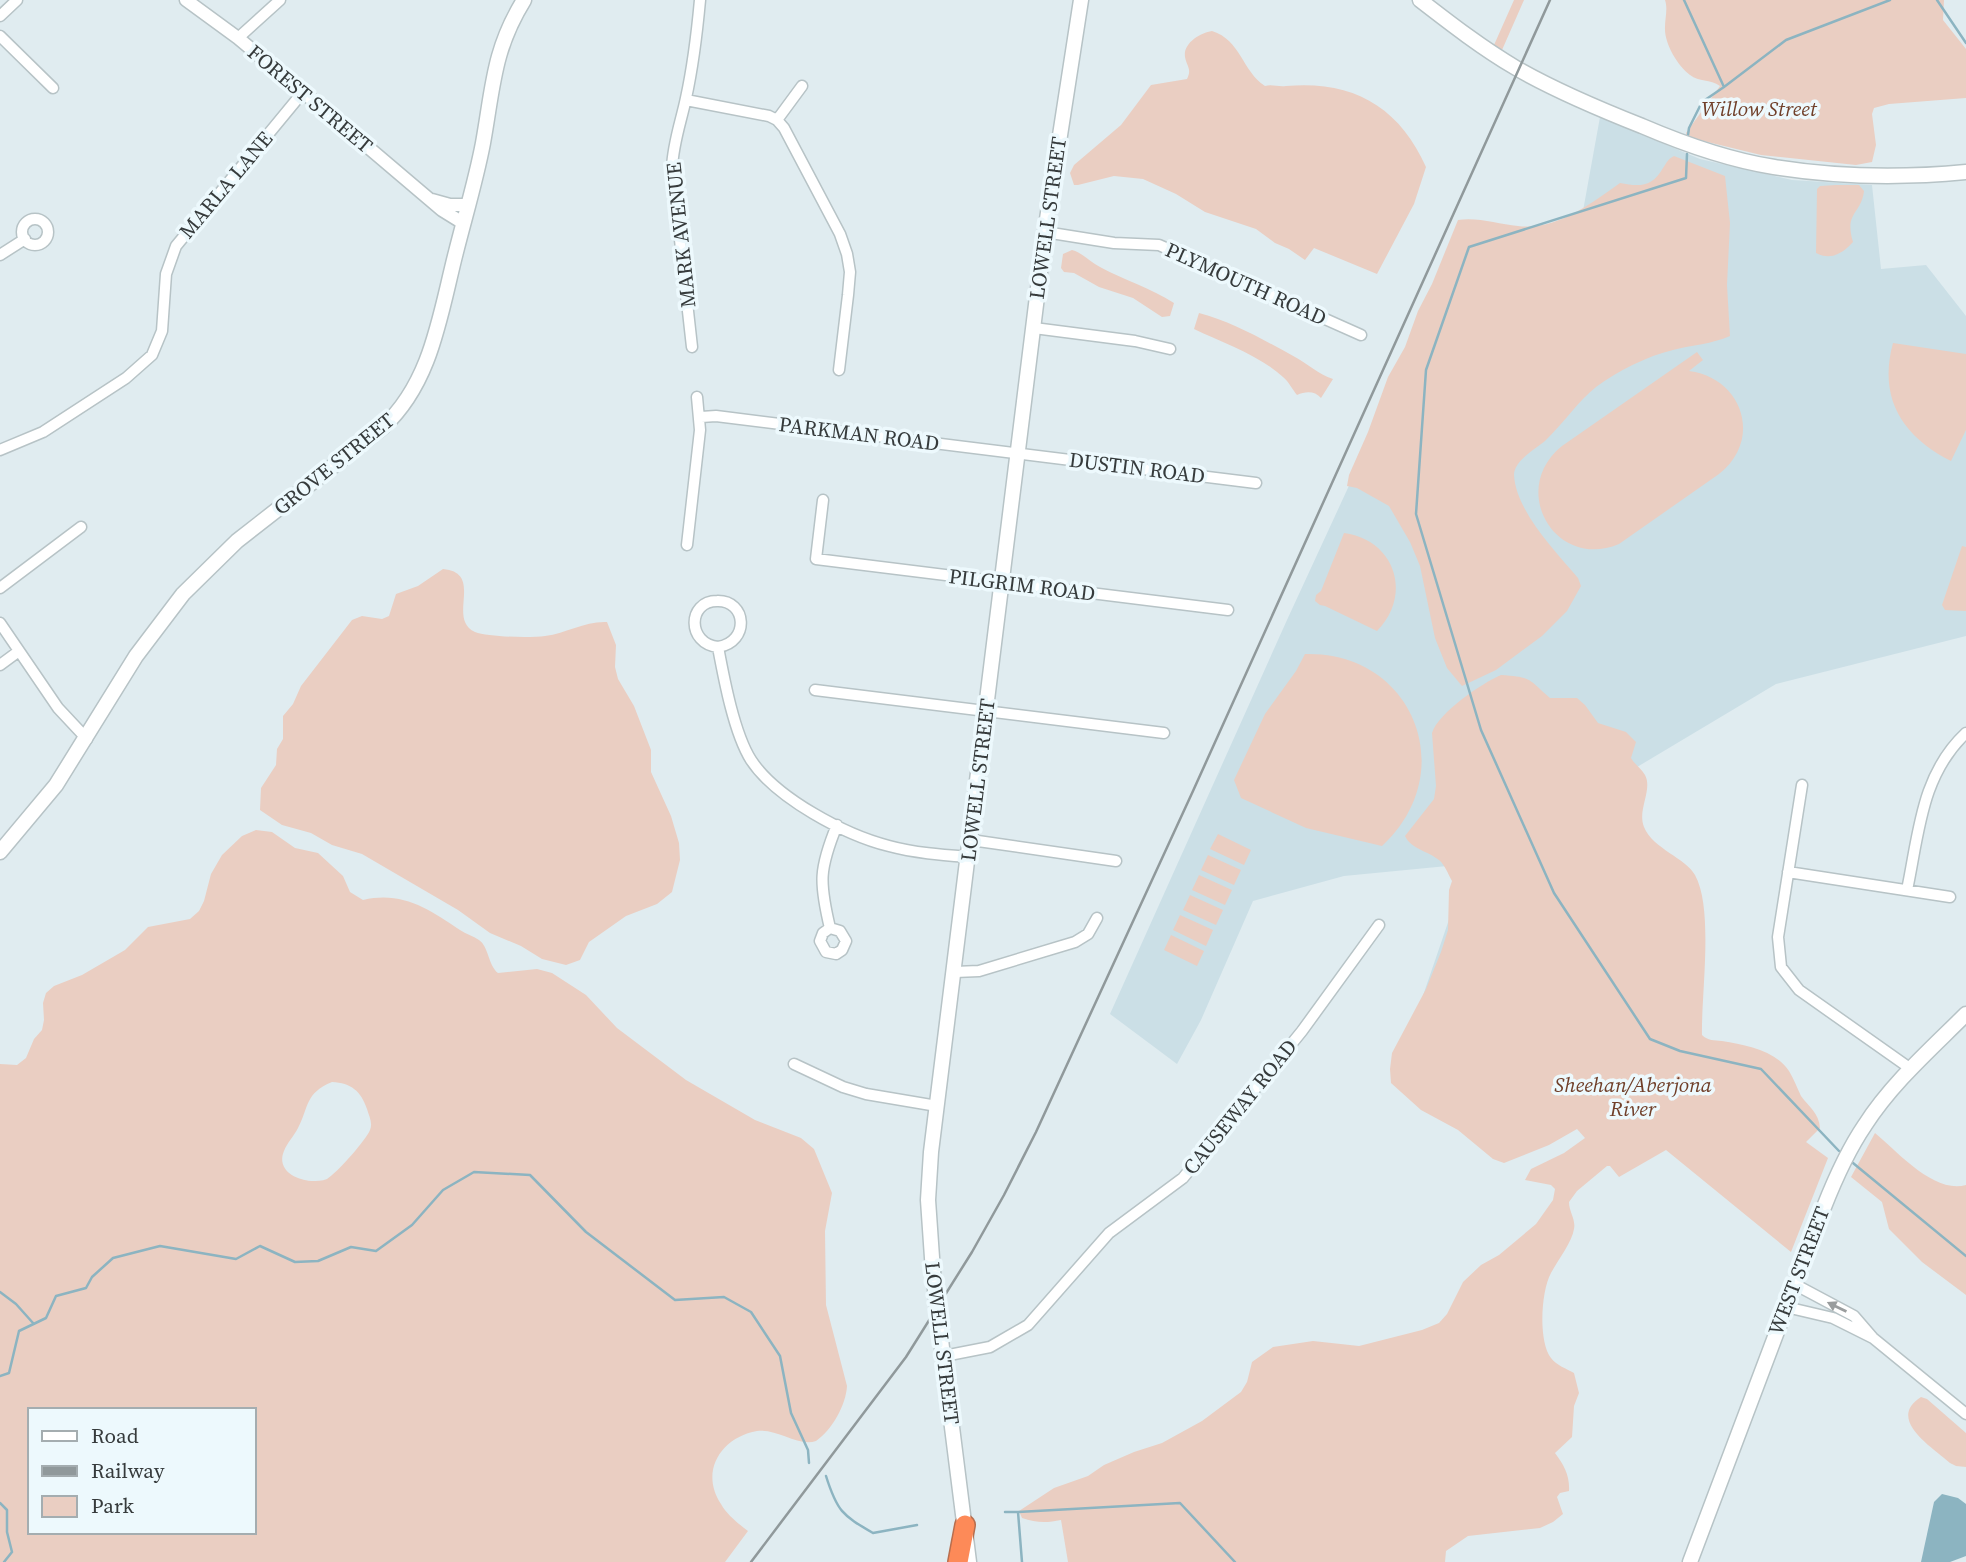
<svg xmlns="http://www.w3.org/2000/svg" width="1966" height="1562" font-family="'Source Serif 4',serif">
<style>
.built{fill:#cbdfe6}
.green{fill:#eacec2;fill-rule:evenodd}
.water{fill:#8cb4c1}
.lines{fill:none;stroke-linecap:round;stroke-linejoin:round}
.stream{stroke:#8cb4c1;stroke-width:2.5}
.minor-casing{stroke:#b7c3c6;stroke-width:13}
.tertiary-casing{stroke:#b7c3c6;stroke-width:15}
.secondary-casing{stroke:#b7c3c6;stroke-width:17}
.motorway-casing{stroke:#b76e4e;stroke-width:22}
.minor{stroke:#fff;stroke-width:10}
.tertiary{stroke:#fff;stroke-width:12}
.secondary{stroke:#fff;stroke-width:14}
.motorway{stroke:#fd8a58;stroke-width:19}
.rail{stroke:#90999b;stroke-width:2.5}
.secondary-bridge-casing{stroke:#b7c3c6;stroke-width:17;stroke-linecap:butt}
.secondary-bridge{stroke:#fff;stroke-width:14}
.oneway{fill:#9a9d9e}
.labels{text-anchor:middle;stroke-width:7;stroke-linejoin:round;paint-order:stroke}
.street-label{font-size:21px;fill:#363b3c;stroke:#edf9fd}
.park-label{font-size:21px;font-style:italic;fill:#703f29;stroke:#edf9fd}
</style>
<rect width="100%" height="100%" fill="#e0ecf0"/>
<!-- built -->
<path class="built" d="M1600 117 1700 159 1792 180 1872 185 1881 269 1926 265 1966 316V636L1776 684 1607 785 1402 1057 1468 864 1344 876 1253 901 1201 1020 1177 1064 1110 1014 1287 620 1407 360 1497 240 1581 222Z"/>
<!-- green -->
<path class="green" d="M1514 0H1524L1502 50 1494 45Z
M1665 0H1944L1943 20 1966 49V98L1889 104 1874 108 1872 114 1876 145 1872 162 1856 165 1761 155 1687 137 1686 133 1720 86C1710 79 1699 82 1690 75 1677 65 1664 43 1665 27 1665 18 1668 9 1665 0Z
M1212 31C1241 40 1242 71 1265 86 1272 84 1278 87 1286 86 1352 80 1399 106 1426 167L1414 204 1377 274 1314 248 1305 260 1289 249 1275 243 1256 229 1205 212 1176 194 1143 179 1114 176 1078 185H1074L1070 173 1074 165 1121 125 1151 85 1187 79C1192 69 1187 67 1185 57 1183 43 1200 33 1212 31Z
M1674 156 1725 176 1730 223 1727 285 1730 336C1712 344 1692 345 1673 350 1647 356 1618 371 1596 387 1578 401 1563 424 1545 441 1535 449 1514 461 1514 475 1516 511 1555 551 1578 578L1581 586 1567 611 1542 636 1496 670 1462 686 1447 668 1435 638 1420 566 1410 542 1389 506 1357 488 1347 486 1349 475 1368 432 1388 377 1405 347 1418 311 1432 284 1458 220C1478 217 1498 224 1518 226 1556 231 1590 204 1620 183 1640 187 1652 187 1663 168 1667 162 1668 159 1674 156Z
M1836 185H1859L1864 191C1861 215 1844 212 1853 242 1843 253 1831 261 1816 253L1817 189 1820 186Z
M1072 250C1083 253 1090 262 1100 267 1124 280 1151 288 1174 303L1170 316 1162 317 1133 298 1099 287 1074 273 1064 272 1061 268 1063 254Z
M1199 313C1233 322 1264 340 1295 357 1308 364 1318 374 1333 379L1321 398C1315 391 1306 391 1297 395 1292 389 1289 382 1283 377 1259 355 1223 343 1194 329Z
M1893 343 1966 354V430L1951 461C1902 436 1878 398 1893 343Z
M1697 352 1703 360 1689 371C1743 378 1763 440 1719 474L1619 544C1555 571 1508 489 1562 446Z
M1344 533C1395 540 1413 594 1377 631L1325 606 1320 605 1315 601 1316 595 1321 591Z
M1962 546 1966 547V611L1945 610 1942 605Z
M443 569C485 573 446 619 475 632 488 637 530 638 545 636 567 633 585 621 607 622L616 645 615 667 618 679 634 706 651 750V772L671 816 679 843 680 860 672 892 657 904 626 916 589 942 580 960 566 965 542 959 521 946 490 933 458 910 362 854 332 845 311 833 282 825 260 810 261 788 276 765 277 749 283 739V716L293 704 301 686 352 620 362 616 382 619 389 616 396 594 418 586Z
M1305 654C1413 651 1462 772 1382 846L1306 828 1241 798 1234 780 1265 714 1296 671Z
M1501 675C1532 677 1528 679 1550 698H1577L1585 705 1598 723 1626 732 1636 742 1631 758C1635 765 1642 769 1645 775 1653 790 1637 810 1644 827 1653 849 1686 858 1695 875 1714 909 1701 995 1702 1035 1708 1041 1714 1040 1722 1041 1746 1045 1775 1050 1789 1071 1794 1079 1797 1088 1801 1096 1809 1107 1819 1113 1820 1128L1806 1142 1828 1158 1791 1252 1666 1150 1619 1177 1610 1166H1607L1577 1191 1569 1202C1569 1212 1576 1219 1574 1229 1572 1242 1558 1260 1551 1273 1541 1291 1538 1341 1551 1358 1556 1365 1567 1369 1574 1373L1579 1393 1574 1406 1572 1437 1555 1453C1564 1465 1570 1476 1569 1491L1560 1493 1557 1497 1563 1514 1553 1522 1540 1528 1468 1536 1446 1551 1445 1562H1068L1061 1520C1047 1523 1036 1523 1022 1518L1019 1511 1054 1488 1088 1476 1104 1465 1134 1452 1162 1443 1202 1421 1241 1392 1247 1382 1252 1362 1273 1347 1313 1341 1359 1346 1422 1330 1439 1323 1447 1314 1463 1282 1481 1265 1499 1255 1536 1224 1553 1200 1555 1189 1551 1185 1525 1180 1531 1169 1564 1153 1585 1138 1577 1129 1549 1145 1504 1163 1493 1159 1458 1130 1421 1110 1391 1083 1390 1069 1392 1053 1426 989 1441 952 1448 930 1449 890 1452 881C1448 874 1445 865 1439 860 1428 851 1411 849 1405 836L1434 799 1436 786 1432 733C1438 713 1482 683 1501 675Z
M256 830 272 832 295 848 318 853 343 876 350 892 363 900C403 891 428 909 460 930 466 934 473 936 479 940 489 947 488 965 498 973L537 969 552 973 586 995 617 1028 686 1080 755 1120 801 1138 814 1149 832 1193 825 1231 826 1305 847 1386C846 1405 832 1430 816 1441 798 1447 777 1428 757 1431 722 1437 699 1471 721 1504 727 1515 739 1524 748 1531L725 1562H0V1064L17 1065 26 1058 34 1039 42 1030 44 1020 43 1003 46 993 54 986 82 975 125 950 148 927 190 919 199 911 204 901 211 874 222 855 242 836ZM332 1082C351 1083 361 1091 367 1109 369 1116 373 1123 370 1130 366 1140 337 1173 327 1179 322 1181 317 1181 311 1181 296 1180 276 1170 284 1151 287 1143 294 1136 298 1128 309 1107 305 1093 332 1082ZM30 1410H254V1532H30Z
M1218 834 1251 850 1244 865 1210 849Z
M1208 855 1241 870 1234 885 1201 870Z
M1199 875 1232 890 1225 905 1192 890Z
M1190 895 1223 910 1216 925 1183 910Z
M1180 915 1213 930 1206 946 1173 930Z
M1171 935 1204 951 1197 966 1164 950Z
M1875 1133C1898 1152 1934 1194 1966 1185V1295L1922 1262 1889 1229 1882 1202 1851 1177Z
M1921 1397 1927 1399 1966 1433V1467L1956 1466 1950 1463C1932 1447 1886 1419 1921 1397Z"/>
<!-- water -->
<path class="water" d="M1942 1494 1958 1498 1966 1504V1556L1950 1562H1921L1934 1502Z"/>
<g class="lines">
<!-- stream -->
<path class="stream" d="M1684 0 1724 87
M1937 0 1966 43
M1688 135 1689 128 1702 102 1724 87 1786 40 1890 0
M1687 154 1686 178 1469 247 1426 370 1416 514 1481 730 1554 893 1650 1039 1680 1051 1761 1069 1839 1151
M1853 1163 1966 1256
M0 1292 16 1304 33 1323
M0 1376 9 1373 19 1331 46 1318 56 1296 86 1288 92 1277 113 1258 160 1246 236 1259 260 1246 295 1262 318 1261 351 1247 376 1251 412 1225 443 1190 474 1172 530 1175 586 1232 675 1300 724 1297 751 1312 780 1356 791 1413 808 1450 809 1463
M826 1476C837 1511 842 1515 873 1533L917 1525
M0 1503 7 1510V1532L12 1552 4 1562
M1005 1512H1018L1022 1562
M1018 1512 1180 1503 1235 1562"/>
<!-- minor casing -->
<g class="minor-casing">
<path id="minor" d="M0 16 17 0
M0 36 53 88
M238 38 280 0
M686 100 769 116 777 120 784 128 840 234 847 254 850 272 848 295 839 370
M777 120 802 86
M22 232a13 13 0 1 1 26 0a13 13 0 1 1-26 0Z
M1045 232 1114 243 1159 245 1361 335
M0 255 25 239
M1034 328 1135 341 1170 349
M692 347 672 168C673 143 681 122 686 98 693 66 697 33 700 0
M701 417 716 416 1256 483
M0 450 43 432 126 378 152 355 162 331 166 274 176 246 303 92
M823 500 816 559 1228 610
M687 545 700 430 697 397
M0 588 81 527
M0 623 58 708 87 739
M718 647C687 644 687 601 717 601 747 600 750 642 718 647 724 679 734 733 751 760 776 798 845 835 889 846 915 853 943 855 969 857
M0 665 19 651
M815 690 1164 733
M1802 785 1778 937 1781 967 1799 990 1911 1069
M971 840 1116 861
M1788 872 1950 897
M1907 890C1919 833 1921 775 1966 733
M830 928 840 931 846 941 842 950 836 954 826 952 820 941 823 933 830 928C819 882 819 869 837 825
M955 972 979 971 1075 942 1088 934 1097 918
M794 1064 843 1087 866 1094 937 1106
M1794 1284 1854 1316 1873 1338 1966 1414
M1786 1307 1833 1318 1873 1338
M944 1356 990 1347 1028 1325 1109 1233 1183 1178 1302 1031 1379 925"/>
</g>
<!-- tertiary casing -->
<g class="tertiary-casing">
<path id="tertiary" d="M186 0 238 38 303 92 442 210 463 223
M432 200 450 205H468"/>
</g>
<!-- secondary casing -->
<g class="secondary-casing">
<path id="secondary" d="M1420 0C1451 24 1482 48 1516 68 1556 91 1599 109 1642 126 1684 144 1729 160 1774 167 1836 177 1904 178 1966 172
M0 852 56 785 136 656 183 594 237 541 383 427C432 382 440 314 456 252 465 216 476 180 483 143 493 88 493 50 524 0
M933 1272 928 1200 931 1152 1045 232 1081 0
M940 1332 969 1562
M1690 1562 1824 1207C1835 1179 1848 1150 1865 1125 1892 1083 1931 1049 1966 1014"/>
</g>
<!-- motorway casing -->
<g class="motorway-casing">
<path id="motorway" d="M958 1562 965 1525"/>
</g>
<!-- minor -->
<use href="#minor" class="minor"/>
<!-- tertiary -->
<use href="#tertiary" class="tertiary"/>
<!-- secondary -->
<use href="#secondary" class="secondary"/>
<!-- motorway -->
<use href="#motorway" class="motorway"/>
<!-- rail -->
<path class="rail" d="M751 1562 906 1357 972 1252 1004 1195 1036 1132 1193 791 1550 0"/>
<!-- secondary-bridge casing -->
<g class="secondary-bridge-casing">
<path id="secondary-bridge" d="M933 1272 940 1332"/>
</g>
<!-- secondary-bridge -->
<use href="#secondary-bridge" class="secondary-bridge"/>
</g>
<!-- one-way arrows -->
<defs><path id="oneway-solid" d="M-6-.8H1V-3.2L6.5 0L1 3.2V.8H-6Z" transform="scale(1.75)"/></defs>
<use class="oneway" href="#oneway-solid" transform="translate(1837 1307) rotate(-154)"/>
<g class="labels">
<!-- street labels -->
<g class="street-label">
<text transform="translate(310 99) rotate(40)" y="7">FOREST STREET</text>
<text transform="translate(226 185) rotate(-50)" y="7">MARLA LANE</text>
<text transform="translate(1048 218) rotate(-82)" y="7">LOWELL STREET</text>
<text transform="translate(681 235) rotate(-96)" y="7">MARK AVENUE</text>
<text transform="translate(1246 284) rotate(24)" y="7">PLYMOUTH ROAD</text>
<text transform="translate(859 434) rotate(7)" y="7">PARKMAN ROAD</text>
<text transform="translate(334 464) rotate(-39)" y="7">GROVE STREET</text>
<text transform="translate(1137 468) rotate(7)" y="7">DUSTIN ROAD</text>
<text transform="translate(1022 585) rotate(7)" y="7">PILGRIM ROAD</text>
<text transform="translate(978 780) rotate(-83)" y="7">LOWELL STREET</text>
<text transform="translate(1240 1107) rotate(-51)" y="7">CAUSEWAY ROAD</text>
<text transform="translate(1799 1271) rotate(-69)" y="7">WEST STREET</text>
<text transform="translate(942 1343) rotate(83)" y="7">LOWELL STREET</text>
</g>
<!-- park labels -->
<g class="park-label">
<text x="1759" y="116">Willow Street</text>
<text x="1633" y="1092">Sheehan/Aberjona<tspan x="1633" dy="24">River</tspan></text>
</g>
</g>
<!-- legend -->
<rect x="28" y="1408" width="228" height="126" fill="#edf9fd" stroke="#a4adb0" stroke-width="2"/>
<rect x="42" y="1431" width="35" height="10" fill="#ffffff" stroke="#a4adb0" stroke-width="2"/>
<text x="91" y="1443" font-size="21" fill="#363b3c">Road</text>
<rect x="42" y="1466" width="35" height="10" fill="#90999b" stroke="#a4adb0" stroke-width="2"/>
<text x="91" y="1478" font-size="21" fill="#363b3c">Railway</text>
<rect x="42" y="1496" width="35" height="21" fill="#eacec2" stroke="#a4adb0" stroke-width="2"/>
<text x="91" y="1513" font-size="21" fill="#363b3c">Park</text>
</svg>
